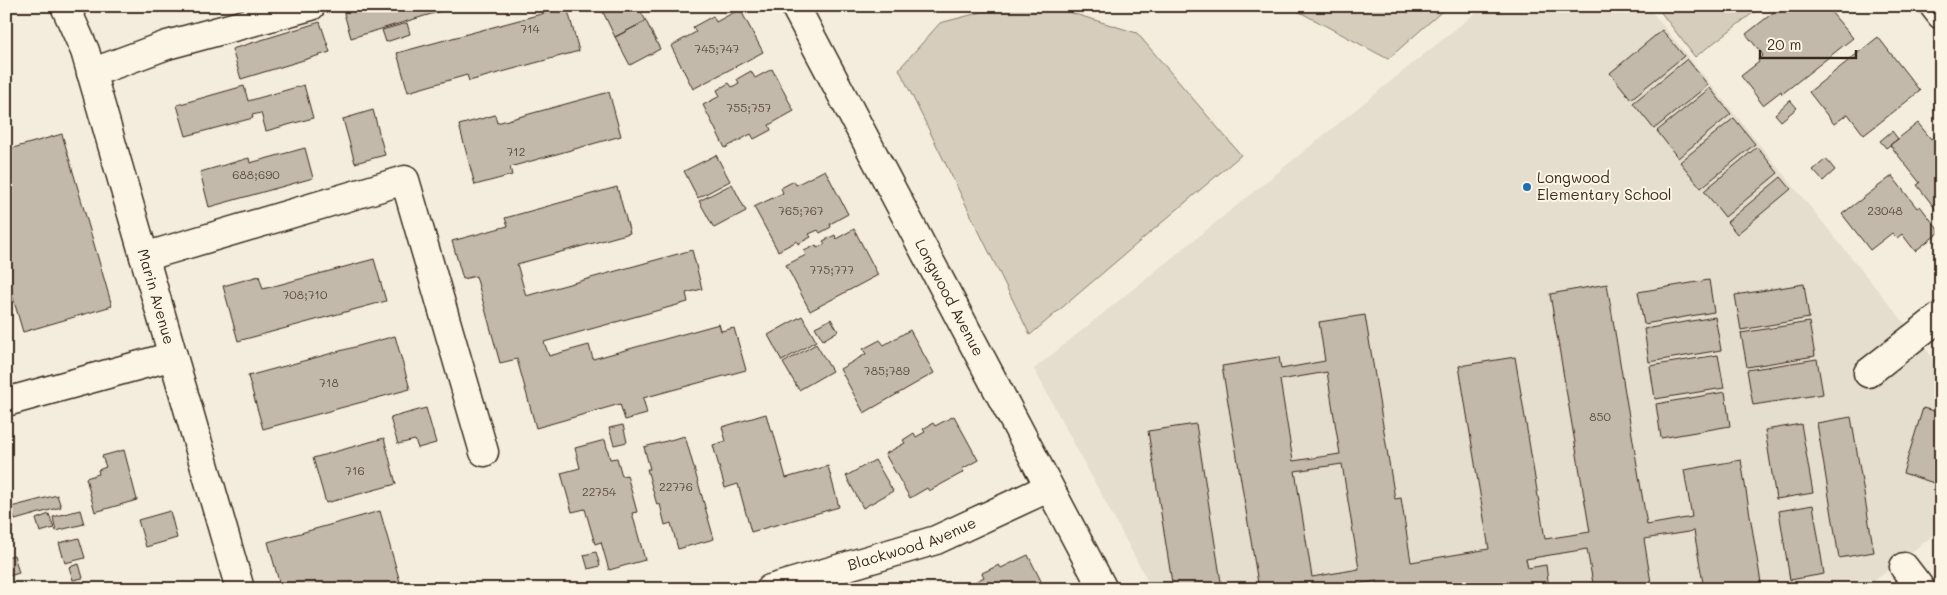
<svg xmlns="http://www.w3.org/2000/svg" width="1947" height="595" font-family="Mali,sans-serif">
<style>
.built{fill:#e5ddce}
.green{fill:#d6cdbd;stroke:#887c6e}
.building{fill:#c3b9aa;stroke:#3b2a1e;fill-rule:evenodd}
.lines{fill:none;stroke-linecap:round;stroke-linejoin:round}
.minor-casing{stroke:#3b2a1e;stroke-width:31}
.minor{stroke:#fcf5e5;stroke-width:28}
.poi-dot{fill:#1f6fb2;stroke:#fcf5e5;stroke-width:2}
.labels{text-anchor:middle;stroke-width:4;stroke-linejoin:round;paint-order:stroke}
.number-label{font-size:12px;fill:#5d4e41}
.poi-label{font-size:15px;fill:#3b2a1e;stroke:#fcf5e5;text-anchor:start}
.street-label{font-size:15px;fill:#3b2a1e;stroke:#fcf5e5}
</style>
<rect width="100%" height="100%" fill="#f4eddd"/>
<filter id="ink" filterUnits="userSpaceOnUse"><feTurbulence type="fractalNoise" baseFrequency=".02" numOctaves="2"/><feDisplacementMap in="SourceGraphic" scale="10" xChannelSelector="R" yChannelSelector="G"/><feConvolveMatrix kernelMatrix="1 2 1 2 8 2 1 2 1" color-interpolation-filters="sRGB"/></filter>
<g filter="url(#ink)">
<!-- built -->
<path class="built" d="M1484 6H1647L1941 368V529L1864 589H1152L1034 369Z"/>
<!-- green -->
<path class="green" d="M1005 6H1049L1137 33 1241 155 1030 335 899 69 940 23Z
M1292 6H1448L1388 59 1294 9Z
M1656 6H1762L1695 57Z"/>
<!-- building -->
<path class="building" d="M342 6H458L351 38Z
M604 6H638L646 21 615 37 601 8Z
M1778 6H1826L1853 38 1782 94 1781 91 1763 105 1741 76 1759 62 1758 60 1763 55 1746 34 1779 8Z
M567 7 579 51 469 81 467 75 408 92 397 53Z
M740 9 763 52 693 89 671 46 696 32 693 27 713 16 716 22Z
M646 21 660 49 630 65 615 37Z
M320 22 330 52 241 79 232 49Z
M407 23 410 34 386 42 382 30Z
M1662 30 1684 56 1631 99 1610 73Z
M1878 37 1920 91 1864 135 1848 114 1834 124 1809 92Z
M1687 59 1708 85 1654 129 1633 103Z
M772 69 794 111 769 125 771 130 754 139 751 134 725 148 703 105 720 96 717 90 729 83 732 87 739 83 737 79 751 71 755 78Z
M304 85 313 118 266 131 261 113 252 115 253 118 186 136 177 105 244 86 248 101Z
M1710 88 1731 114 1678 158 1657 131Z
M609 92 621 136 510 167 512 175 475 185 459 125 495 115 497 123Z
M1790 100 1797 108 1781 121 1775 114Z
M373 110 385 155 355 163 343 119Z
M1734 118 1755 144 1701 188 1680 162Z
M1918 123 1931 139 1941 132V216L1917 185 1920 183 1890 145Z
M1892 131 1898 139 1886 148 1880 141Z
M62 134 112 306 23 332 6 274V150Z
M1757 147 1778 173 1725 217 1704 191Z
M305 148 313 178 209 207 200 172 249 158 250 163Z
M716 155 730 181 698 198 684 171Z
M1826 159 1835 170 1823 181 1813 170Z
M825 170 848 214 830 224 831 227 820 233 818 230 809 234 811 237 798 244 797 241 778 251 754 207 783 193 781 188 794 181 796 185Z
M1892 176 1917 208 1920 206 1940 232 1915 251 1902 234 1897 238 1892 233 1870 250 1842 214Z
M1781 177 1791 189 1737 234 1727 222Z
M732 184 746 211 714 228 699 201Z
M617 187 630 233 517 264 526 296 692 250 702 289 686 293 688 302 544 342 549 356 589 345 593 359 719 324 721 331 734 328 746 370 643 398 647 414 625 420 620 404 536 428 517 359 500 363 476 276 463 279 452 241 508 226 505 218Z
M854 229 878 275 810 311 786 265 806 255 804 251 816 245 817 248 825 244 823 241 835 235 836 239Z
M374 259 386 301 238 341 223 286 259 276 263 289Z
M1709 280 1714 312 1644 324 1638 292Z
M1607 284 1647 525 1692 517 1684 470 1741 460 1762 589H1704L1694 531 1644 539 1652 589H1594L1587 549 1526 559 1528 568 1546 565 1549 589H1378L1377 581 1328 589H1302L1301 582 1259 589 1222 366 1279 357 1281 369 1325 361 1319 322 1365 315 1395 499 1401 498 1411 562 1489 549 1459 366 1515 357 1545 539 1590 532 1550 294ZM1327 372 1340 454 1293 461 1280 380ZM1342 464 1359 569 1312 577 1295 471Z
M1804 284 1809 318 1741 330 1735 295Z
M802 316 816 341 782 361 768 335Z
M1715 317 1721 350 1649 362 1644 329Z
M831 319 838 331 823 340 815 327Z
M1809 322 1815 356 1747 367 1741 333Z
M910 330 934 373 864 413 840 369 866 354 863 349 880 340 884 345Z
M395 336 410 389 263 429 248 376Z
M816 344 832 371 799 390 783 363Z
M1718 355 1724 388 1655 399 1650 366Z
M1817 359 1823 394 1753 405 1747 370Z
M1725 392 1730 426 1661 438 1656 404Z
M426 408 436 443 418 448 415 440 398 444 390 418Z
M1923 408 1941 413V472L1937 484 1903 473Z
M766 414 771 432 773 431 786 478 828 466 839 507 751 532 738 484 725 488 713 445 726 441 722 427Z
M954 416 978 460 962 469 964 472 929 491 927 488 910 498 885 454 905 443 903 440 914 433 916 437 925 432 923 429 933 423 935 426Z
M1851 417 1874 552 1839 558 1817 423Z
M1196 424 1221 582 1173 589 1148 431Z
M1801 424 1813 493 1776 499 1765 430Z
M623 425 627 442 614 445 609 428Z
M685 436 714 539 678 549 671 523 665 525 660 504 657 505 647 469H650L644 447Z
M384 438 396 484 326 503 313 458Z
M605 440 610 459 617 458 622 476 627 475 637 512 632 513 645 560 609 570 601 542 595 544 585 509 572 512 561 473 580 468 575 448Z
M124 450 137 500 95 512 86 478 99 474 98 470 106 467 102 456Z
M875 460 893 491 863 508 846 476Z
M57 495 61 507 15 520 11 507Z
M1813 505 1824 574 1790 580 1779 511Z
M80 510 84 524 56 531 53 517Z
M170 511 177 538 146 547 138 520Z
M380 511 402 589H281L268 542Z
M49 514 54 528 40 532 36 519Z
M79 538 85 558 65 563 59 543Z
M596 552 600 566 588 569 584 555Z
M6 553 7 557 14 555 19 573 6 577Z
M1028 555 1045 589H962L984 577 982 573 999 565 1001 568Z
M79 564 83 578 73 580 69 567Z"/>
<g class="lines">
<!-- minor casing -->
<g class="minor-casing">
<g id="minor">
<path id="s1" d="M65 6 85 51 240 589"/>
<path id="s2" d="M795 6 1103 589"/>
<path d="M1934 6 1941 15"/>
<path d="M91 73 167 45 311 6"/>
<path d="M144 257 405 180 484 452"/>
<path d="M1868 373 1941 316"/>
<path d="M6 402 173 356"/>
<path d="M1904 567 1921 589"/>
<path id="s3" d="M770 589 936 540 1048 488"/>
</g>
</g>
<!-- minor -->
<use href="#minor" class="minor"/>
</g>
</g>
<!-- markers -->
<circle class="poi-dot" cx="1527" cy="187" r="5"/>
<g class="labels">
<!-- number labels -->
<g class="number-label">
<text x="530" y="33">714</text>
<text x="717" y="53">745;747</text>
<text x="749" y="112">755;757</text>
<text x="516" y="156">712</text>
<text x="256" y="179">688;690</text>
<text x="801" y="215">765;767</text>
<text x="1885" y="215">23048</text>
<text x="832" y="274">775;777</text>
<text x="305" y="299">708;710</text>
<text x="887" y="375">785;789</text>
<text x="329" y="387">718</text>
<text x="1600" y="421">850</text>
<text x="355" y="475">716</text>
<text x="676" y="491">22776</text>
<text x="599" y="496">22754</text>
</g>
<!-- poi labels -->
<g class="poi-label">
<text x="1537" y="183">Longwood<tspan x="1537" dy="17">Elementary School</tspan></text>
</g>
<!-- street labels -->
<g class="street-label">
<text dy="5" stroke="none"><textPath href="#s1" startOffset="305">Marin Avenue</textPath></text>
<text dy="5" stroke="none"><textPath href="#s2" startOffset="330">Longwood Avenue</textPath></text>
<text dy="5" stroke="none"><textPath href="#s3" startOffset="149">Blackwood Avenue</textPath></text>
</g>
</g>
<!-- margin -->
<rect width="1947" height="595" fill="none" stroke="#fcf5e5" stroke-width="25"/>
<rect x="12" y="12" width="1922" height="570" fill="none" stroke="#3b2a1e" stroke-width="2" filter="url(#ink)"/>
<!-- scale -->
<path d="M1760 50v8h96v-8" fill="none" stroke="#3b2a1e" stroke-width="2.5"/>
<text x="1767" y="50" font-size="15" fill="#3b2a1e" stroke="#fcf5e5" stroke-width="4" paint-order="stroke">20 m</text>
</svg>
